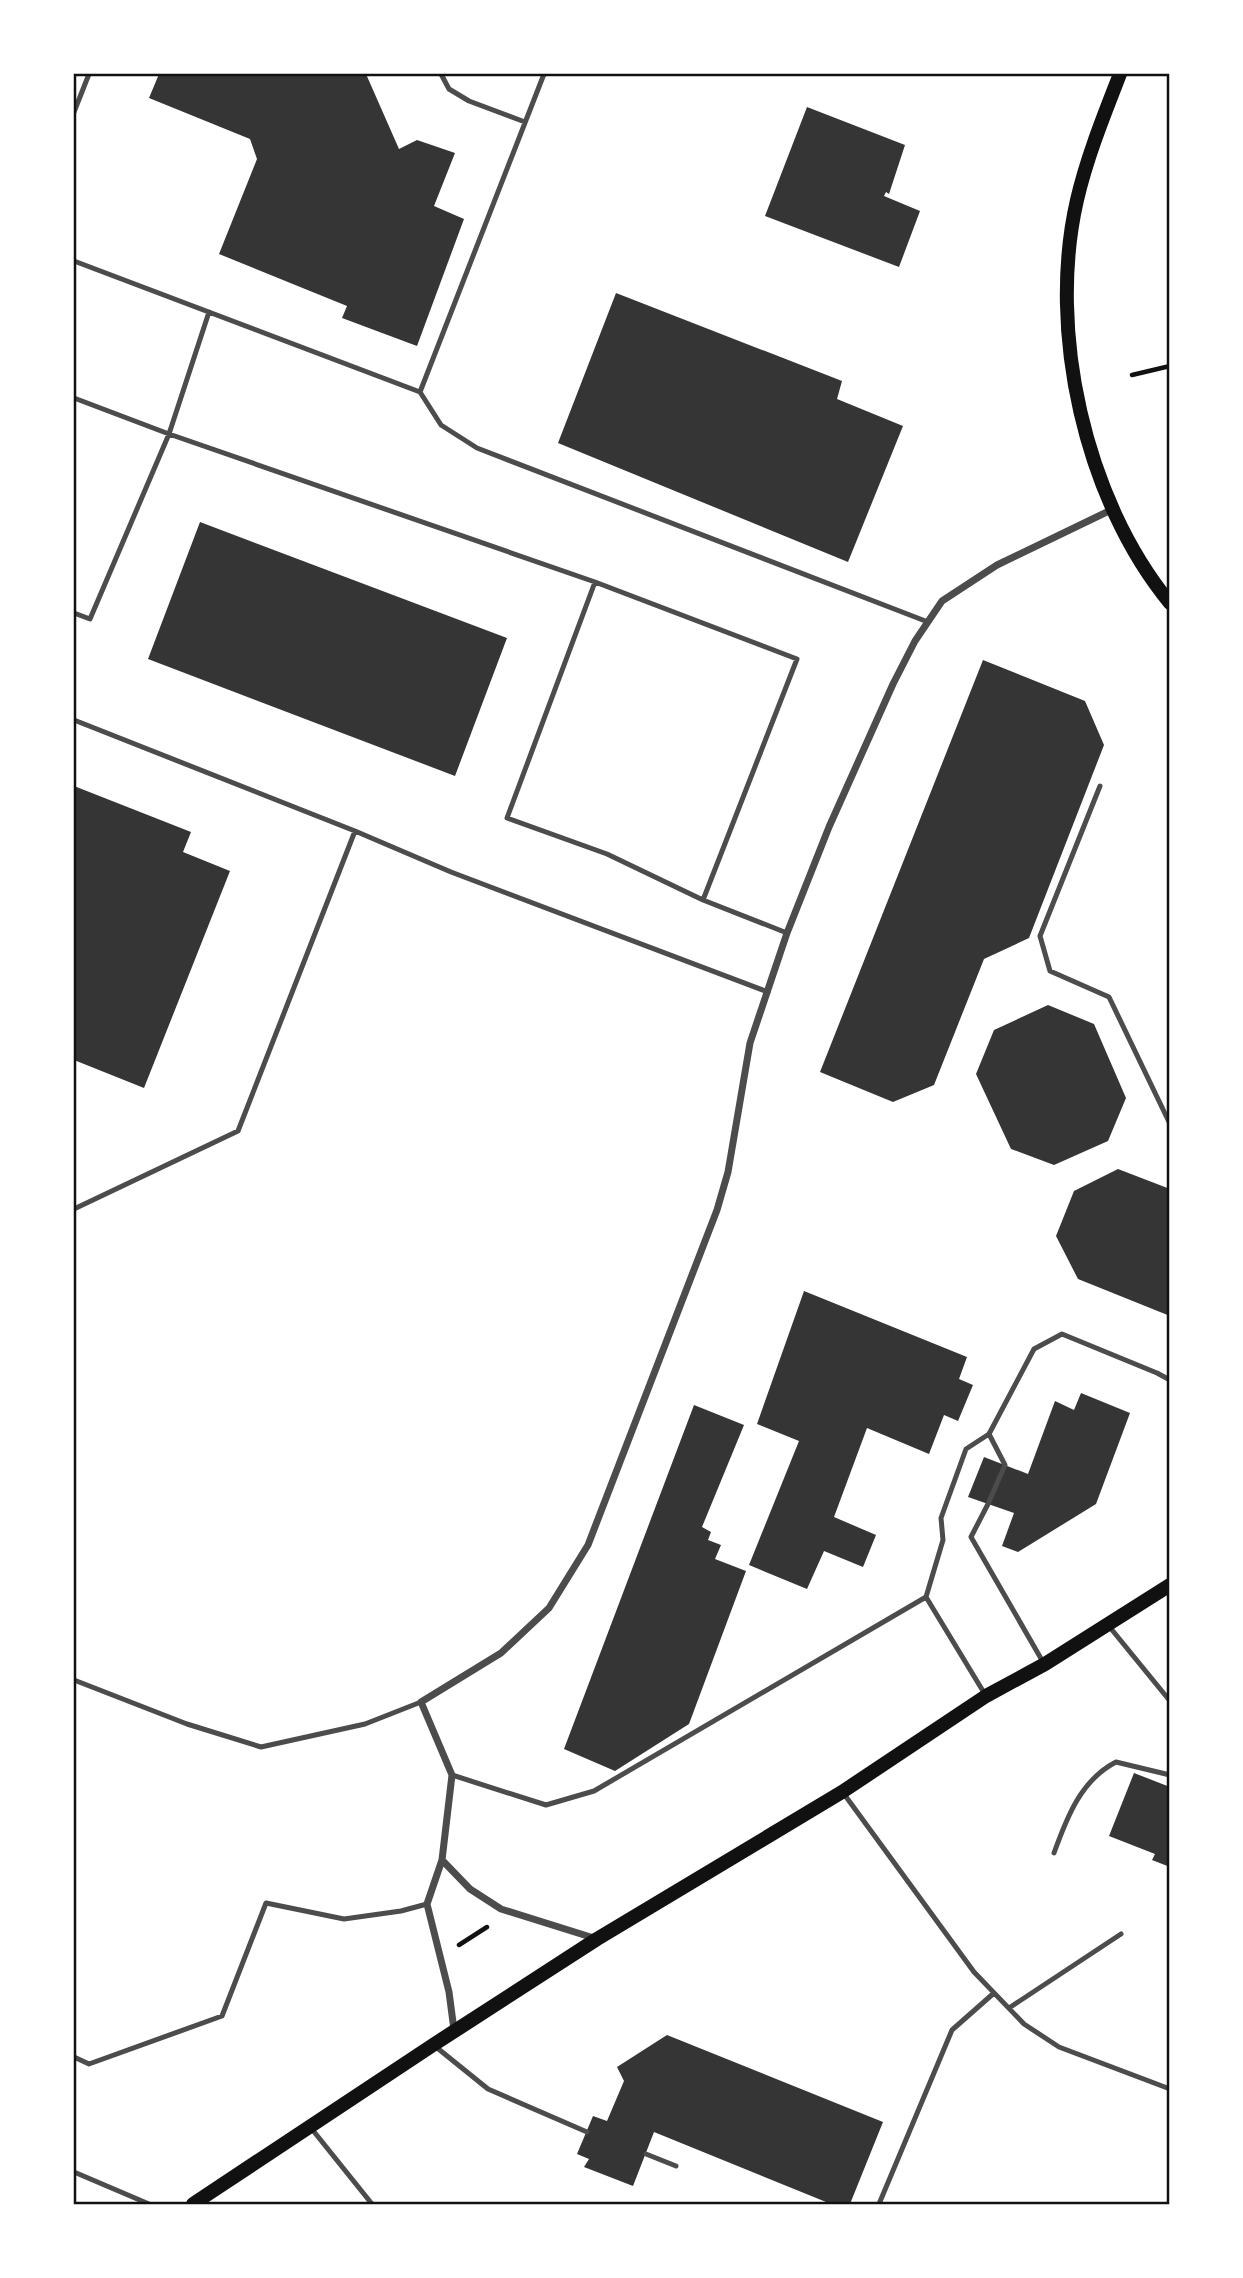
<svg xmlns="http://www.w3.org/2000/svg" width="1243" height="2278" font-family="'Open Sans',sans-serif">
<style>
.building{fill:#353535}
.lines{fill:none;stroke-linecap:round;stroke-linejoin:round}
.path{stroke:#111;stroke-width:4.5}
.service{stroke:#4c4c4c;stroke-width:5}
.minor{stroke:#4c4c4c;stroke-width:7}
.secondary{stroke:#111;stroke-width:14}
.neatline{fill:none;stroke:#111;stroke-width:2.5}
</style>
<rect width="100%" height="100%" fill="#fff"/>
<!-- building -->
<path class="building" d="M159 74H366L399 149 417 140 455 153 434 206 464 219 417 346 342 318 347 306 219 254 257 159 250 139 149 98Z
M807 107 905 145 889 194 886 192 884 196 920 211 899 267 765 216Z
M616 293 842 381 837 399 903 426 848 562 558 443Z
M200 522 507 638 455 776 148 659Z
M983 660 1085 701 1104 745 1029 938 984 959 934 1085 893 1102 820 1072Z
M74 786 191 832 183 852 230 871 144 1088 74 1060Z
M1048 1005 1094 1024 1126 1098 1108 1141 1054 1165 1011 1149 976 1074 994 1030Z
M1118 1169 1170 1189V1316L1078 1279 1056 1236 1074 1191Z
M804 1291 967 1357 959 1379 973 1385 958 1421 944 1415 929 1454 867 1428 834 1517 876 1535 863 1567 824 1551 807 1589 749 1565 799 1441 757 1424Z
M1081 1393 1130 1413 1096 1504 1018 1552 1002 1546 1014 1513 968 1497 984 1457 1028 1474 1055 1401 1074 1410Z
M694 1405 744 1425 702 1527 711 1532 708 1540 721 1545 715 1559 746 1571 689 1724 615 1771 564 1749Z
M1134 1773 1170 1787V1867L1152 1860 1155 1854 1109 1836Z
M667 2035 883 2122 850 2204H831L654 2132 633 2186 584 2167 589 2159 577 2154 593 2116 607 2121 624 2081 617 2067Z"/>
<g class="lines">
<!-- path -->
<path class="path" d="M1132 375 1170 366
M459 1945 487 1927"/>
<!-- service -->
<path class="service" d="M441 74 449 89 469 101 525 122
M74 112 89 74
M74 261 420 392 544 74
M420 392 441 425 477 448 928 622
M74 398 169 434 595 582 797 659 703 900
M595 582 507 818 607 854 703 900 787 933
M74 613 90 619 169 434 209 312
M74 720 355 831
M1100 786 1040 936 1050 971 1109 997 1170 1124
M74 1209 238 1131 355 831 451 872 768 992
M989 1434 1005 1465 988 1504 971 1537 1043 1662
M1108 1625 1170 1701
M74 1680 187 1724 261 1747 365 1724 421 1702
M986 1696 926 1597 943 1540 941 1518 966 1449 989 1434 1034 1349 1062 1334 1157 1373 1170 1380
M452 1775 546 1805 594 1791 926 1597
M844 1794 974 1972 1024 2024 1059 2047 1170 2089
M1054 1853C1067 1817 1081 1780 1116 1762L1170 1775
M1009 2008 1121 1934
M436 2047 488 2089 587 2132
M74 2057 89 2064 222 2016 266 1903 344 1919 401 1911 427 1904
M311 2128 372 2204
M646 2154 676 2166
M74 2172 149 2204
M879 2204 952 2030 994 1993"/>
<!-- minor -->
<path class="minor" d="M442 1860 470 1889 501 1909 597 1939
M454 2030 449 1992 427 1904 442 1860 452 1775 421 1702 501 1653 549 1608 588 1545 717 1210 728 1172 750 1043 787 933 829 827 893 684 915 641 942 601 997 565 1113 509"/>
<!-- secondary -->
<path class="secondary" d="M1120 74C1104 115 1087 157 1077 200 1047 330 1085 500 1170 603
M193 2204 433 2045 597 1939 842 1792 986 1696 1045 1664 1170 1585"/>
</g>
<!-- border -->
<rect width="1243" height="2278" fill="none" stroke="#ffffff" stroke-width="150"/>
<rect x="75" y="75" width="1093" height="2128" class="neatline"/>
</svg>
